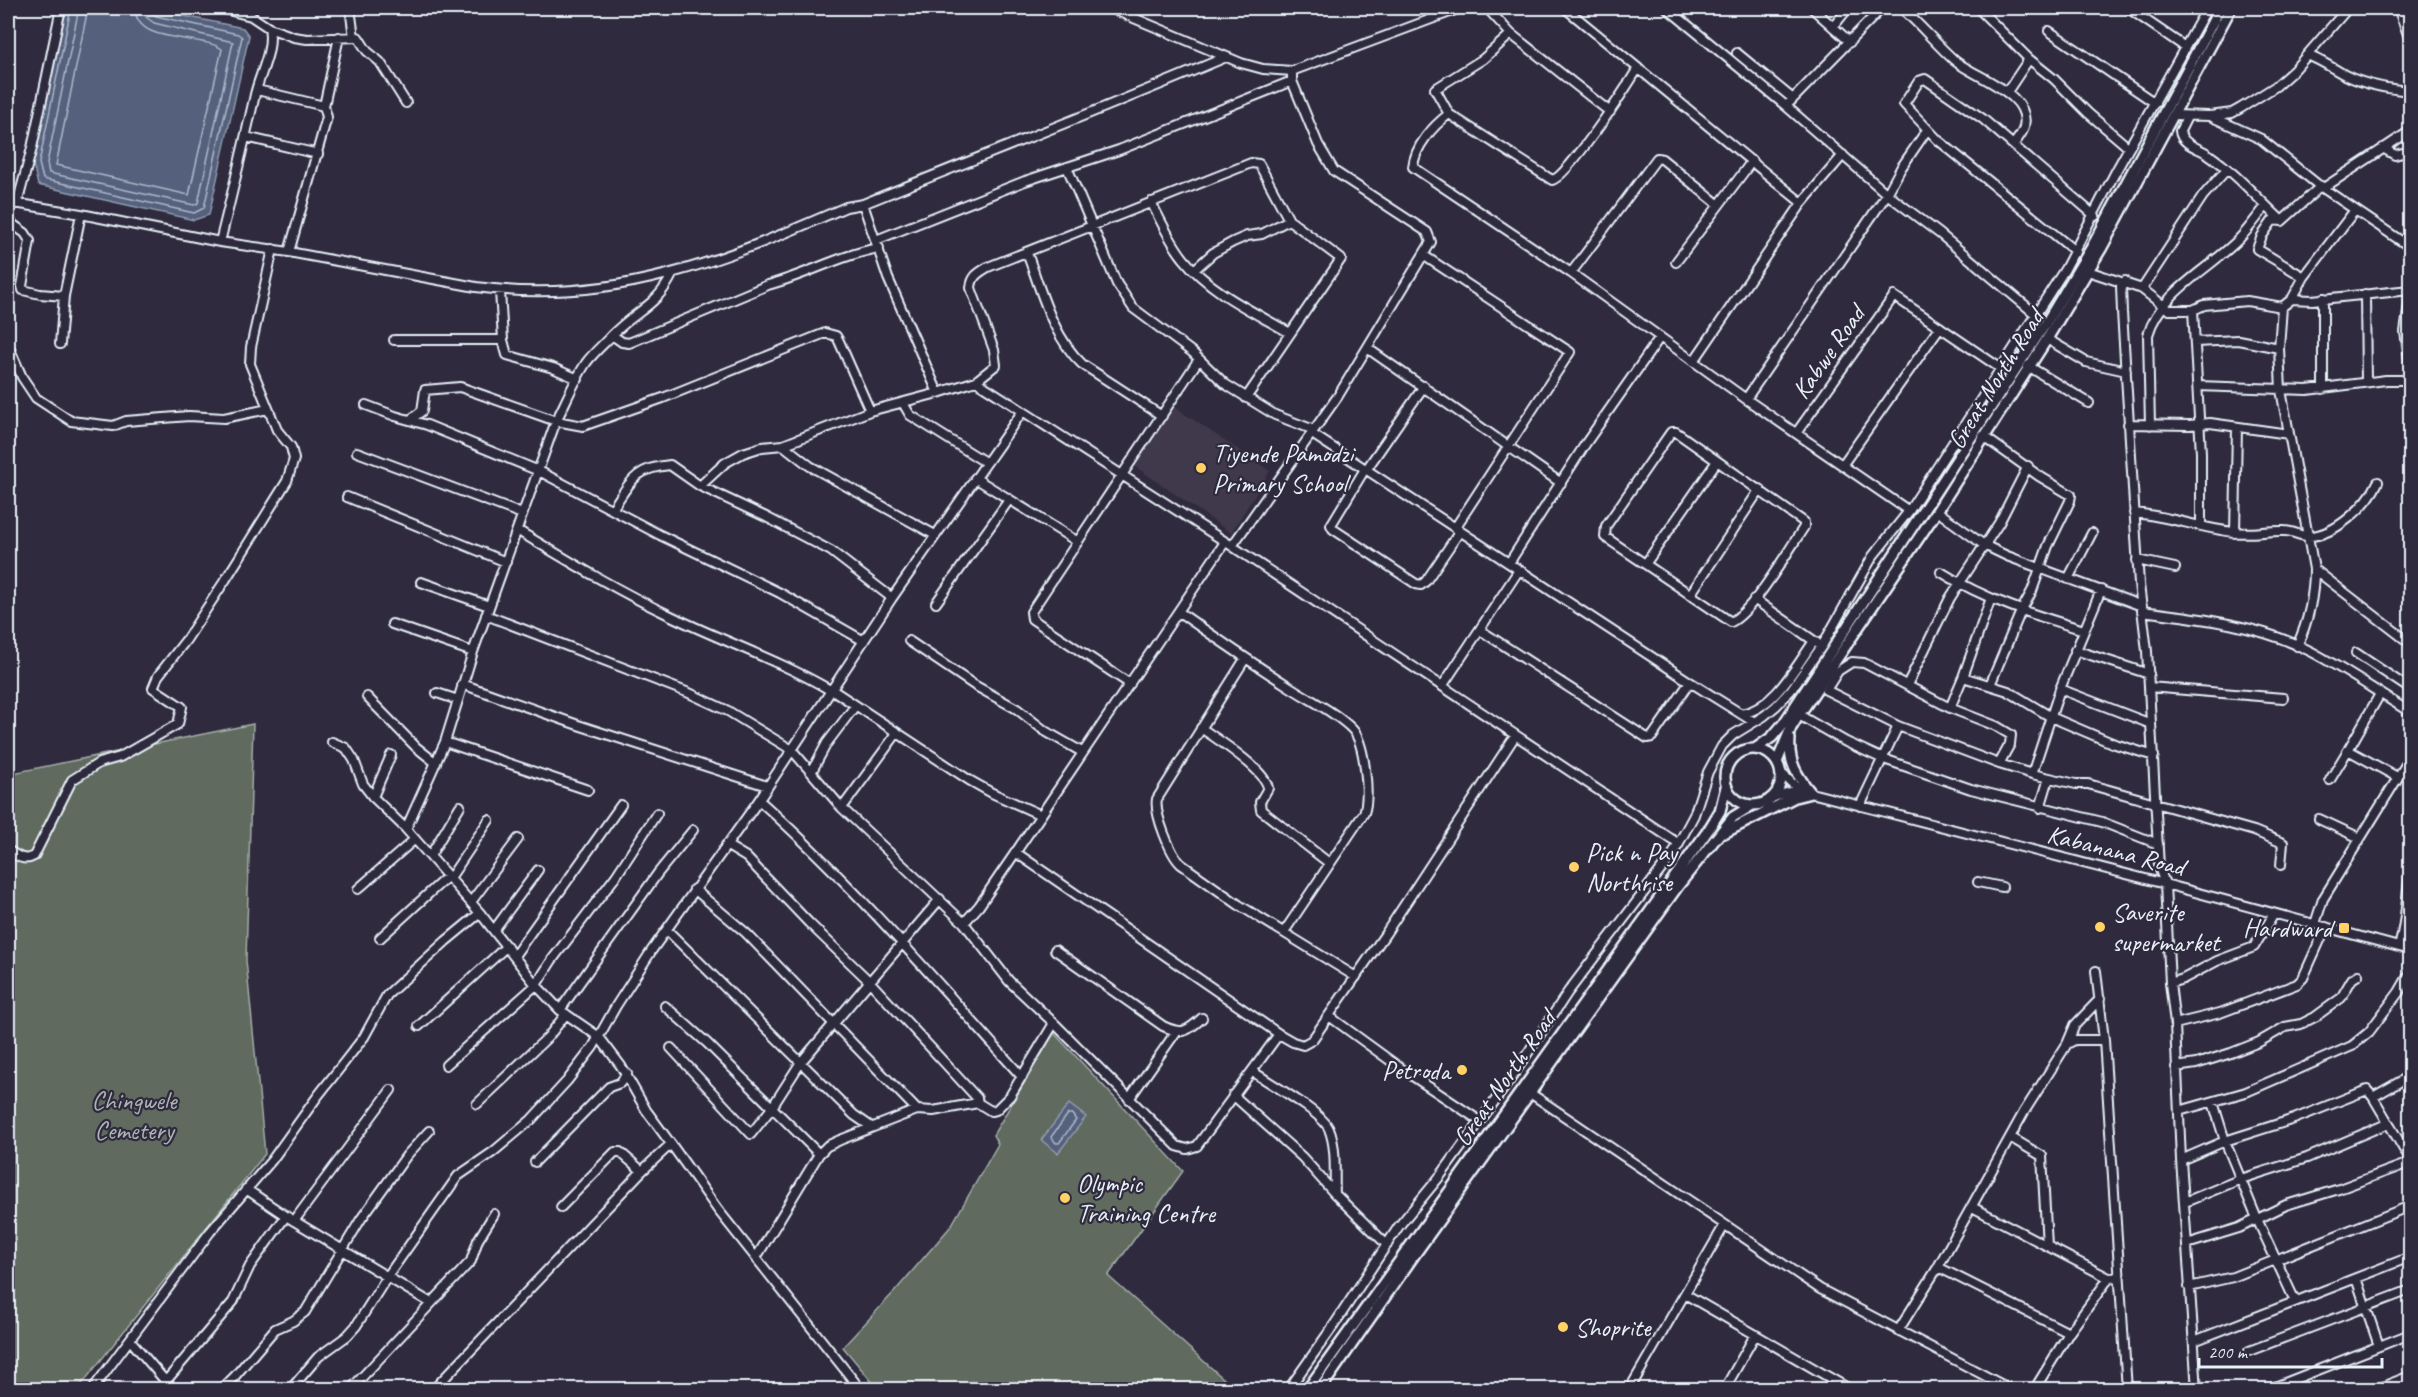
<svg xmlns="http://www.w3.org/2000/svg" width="2418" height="1397" font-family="Caveat,sans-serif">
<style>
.built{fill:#41384c}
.green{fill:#606a5e;stroke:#a4aeab;stroke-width:1.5}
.water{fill:#54617d;stroke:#8f9bae;stroke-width:1.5}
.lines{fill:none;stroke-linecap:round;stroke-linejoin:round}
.shore{stroke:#adb7c7;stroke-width:1.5}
.stream{stroke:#8f9bae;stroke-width:1.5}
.minor-casing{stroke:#e8f1f8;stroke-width:12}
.major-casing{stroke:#e8f1f8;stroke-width:14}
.minor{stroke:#2f2a3d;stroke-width:8}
.major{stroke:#2f2a3d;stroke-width:9}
.poi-dot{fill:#ffd166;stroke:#2f2a3d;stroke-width:2}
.labels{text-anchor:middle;stroke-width:4.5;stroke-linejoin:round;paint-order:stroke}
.street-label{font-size:26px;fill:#e8f1f8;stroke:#2f2a3d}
.poi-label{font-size:26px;fill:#e8f1f8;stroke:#2f2a3d;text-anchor:start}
.park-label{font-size:26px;fill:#abb4b3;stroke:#2f2a3d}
</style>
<rect width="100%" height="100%" fill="#2f2a3d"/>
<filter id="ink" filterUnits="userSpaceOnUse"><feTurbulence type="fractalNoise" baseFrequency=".0167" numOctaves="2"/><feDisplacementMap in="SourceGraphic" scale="12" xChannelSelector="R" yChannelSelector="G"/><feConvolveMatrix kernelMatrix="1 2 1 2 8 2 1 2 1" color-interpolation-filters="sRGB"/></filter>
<g filter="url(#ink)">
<!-- built -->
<path class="built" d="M1173 406 1270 471 1231 533 1133 465Z"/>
<!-- green -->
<path class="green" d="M253 724 246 960 265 1154 78 1389 8 1390V774Z
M1054 1033 1183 1171 1108 1276 1235 1389H878L843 1347 896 1290 951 1226 998 1144 993 1135Z"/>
<!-- water -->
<path class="water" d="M66 8H145L243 28 249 36 209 215 194 220 38 185 33 164Z
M1069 1104 1086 1117 1058 1153 1041 1140Z"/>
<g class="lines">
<!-- shore -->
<path class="shore" d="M71 8 39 163 43 179 194 213 204 208 242 37 238 34 156 16 152 13 151 8
M79 8 47 163 49 173 194 205 198 203 233 42 154 23 146 17 144 8
M88 8 56 165 189 195 222 49C199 33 136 46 135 8
M1072 1114 1076 1120 1059 1143H1056L1051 1137 1068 1114Z"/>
<!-- stream -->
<path class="stream" d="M8 9 12 10 16 8"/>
<!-- minor casing -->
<g class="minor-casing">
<path id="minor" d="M220 8 251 16 269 28 294 37 307 39 358 37 367 51 380 62 406 103
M350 8 354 37
M1110 8 1241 63 1263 69 1292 71 1461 8
M1487 8 1511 34 1610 112
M1565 8 1802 203
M1667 8 1786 106 1887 194 1940 234 2039 317
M1812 8 1850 42
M1901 8C1920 24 1935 43 1954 60 1973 77 2036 94 2023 130 2021 135 2017 140 2013 145
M1978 8 2029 59 2054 79 2088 113 2129 148
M2128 8 2185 47
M2398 8 2410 40
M1833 27 1848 8
M8 29V41
M2049 31 2155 103
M1511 34 1483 59 1435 89 1449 114 1552 180C1567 178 1628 85 1638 68
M1737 53 1793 99
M2307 55C2321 60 2332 68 2345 75 2365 85 2389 89 2410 91
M257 90 324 106
M2007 92 2029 59
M1786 106 1882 8
M1449 114C1433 126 1415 146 1413 167L1571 273 1746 399 1909 511
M2173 115 2210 116 2232 113 2241 108 2276 86 2294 70 2348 8
M2210 116 2261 139 2317 184 2410 247
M2187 117 2180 131C2181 144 2199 148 2208 154 2236 173 2257 198 2282 221
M246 137 318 154
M2383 148 2395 155 2410 151
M1067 167 1117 284 1133 308 1192 352 1225 384 1275 415 1314 430
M2325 187 2410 131
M8 202 81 214 220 242 289 252 476 287C614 306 722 261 846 207L863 204C984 155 1106 108 1226 57
M1151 202C1161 221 1170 242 1184 259 1210 292 1254 312 1290 333
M17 204 32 148 61 8
M863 204 888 278 938 393 976 381 996 365 994 350 971 288C972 276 978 273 988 267L1236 169 1251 163 1259 164 1289 220 1341 259 1246 398
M8 221 25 233 30 241 22 286 23 290 40 294 64 296
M876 240 1025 181 1119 150 1292 81
M220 242C232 195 243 147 254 99 258 76 274 52 269 28
M289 252 327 117 324 106 339 37
M2076 252 1938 140 1904 104 1919 81 1925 79 1983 119 2095 216
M1027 253C1041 290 1052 336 1082 364L1162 416
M1423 255 1570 352 1455 528
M1676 262 1719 205
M1194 270 1213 253 1233 242 1247 236 1262 234 1289 220
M2088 271 2142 289 2169 310H2193L2204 305 2247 301 2282 307 2292 299 2312 300 2410 290
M1571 273 1657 158 1662 159 1719 205 1752 161
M2304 277 2257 249 2262 236 2273 220 2282 221 2321 186
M2125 281 2121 286 2122 312 2139 584 2147 651 2159 867 2165 884 2170 983 2175 1024 2181 1160 2197 1390
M2142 289 2203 196 2227 169
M500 291 503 340 507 355 553 368 578 379
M2365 294 2366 382
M2410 297 2405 332 2410 366
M2292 299 2304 277 2355 210
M2282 307 2279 348 2281 390 2314 569C2314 597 2309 620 2297 646
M2193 310 2201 453V525
M612 335 622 342 629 343 768 285C806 275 840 255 879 248
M2047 339 2086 362 2126 371
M394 340H503
M2195 342 2238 340 2279 348
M60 344 64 296 81 214
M8 345 22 377 36 398 71 421 113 426 126 421 189 416 224 418 268 409
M1367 348 1561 483
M1694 361 1802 203 1843 155
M2028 366 2089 403
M976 381 1232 546 1679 844
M2198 386 2307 390 2386 380H2410
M2323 389V298
M1746 399 1887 194 1901 168 1927 130
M903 403 910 415 985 462
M366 405 395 416 427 425 539 471 660 535 780 593 864 641
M410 420 422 411 425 390 460 387 556 421 583 426 663 398 825 333 836 336 839 341 870 411
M2128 424 2189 425 2210 423 2289 434
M2150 425 2148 335C2160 292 2210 269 2239 239 2249 229 2257 217 2266 206
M1671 432H1676L1804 522V527C1788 551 1754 610 1731 622L1605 537 1606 526Z
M1797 432 1894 296 2000 368
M1312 434 1690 682 1754 722
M1983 436 2039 476 2071 495 2070 501 2048 546 2032 591 2021 611 1990 685
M783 445 810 466 935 535
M357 452 522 514
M1843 464 1940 327
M1365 469 1331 525 1333 529 1416 584 1421 585 1426 581 1460 531
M1366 470 1424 386
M975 478 1078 542
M700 486 725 463 743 453 762 447 783 445 870 411 938 393
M347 497 506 562
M613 508C631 481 635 468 670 465L700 486 766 517 831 551 892 598
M1937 511 1984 545 2007 556 2142 606
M2134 513C2168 516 2200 528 2234 532 2251 535 2268 530 2285 531 2292 531 2300 536 2307 536 2334 537 2368 505 2378 482
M517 530C567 560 616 590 669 615 722 641 779 660 830 690
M2235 533 2237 427
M1232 546 1338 396 1431 242 1427 232 1334 171 1318 144 1292 81V71
M2137 560 2175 568
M1509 563 1586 443 1660 337
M1646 563 1717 461
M2314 569 2410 643
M1941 572C1985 600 2034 615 2084 630
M2068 579 2092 533
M421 582 489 606
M1690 595 1760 489
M1754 599 1817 643
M936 603 1009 500
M2142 611C2199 618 2260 625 2312 652 2346 670 2377 692 2410 712
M1179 612C1216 638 1252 663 1290 687 1310 700 1335 712 1352 729 1365 742 1370 796 1364 813L1284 932
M486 615 689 693 728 711 792 750 842 808 964 923 1009 981 1057 1026 1177 1146 1187 1149 1197 1146 1279 1034
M392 624 473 652
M1480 630 1647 738 1652 737 1690 682
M909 641 974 685 1017 709 1045 731 1082 752
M2075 650 2149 674
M2356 653 2410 689
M1245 659 1157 799C1154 813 1170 854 1181 864L1239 905 1356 977
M1963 677 1991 598
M462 684 578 725 767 786
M1130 684 1032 619 1031 612 1199 359
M1443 685 1519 570
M1907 685 1950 598 1999 523 2028 466
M2149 687 2283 698
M831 689 969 780 992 793 1041 815
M2060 689 2151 724
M437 693 458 700
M2380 694 2348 750 2397 777
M367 697 416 747 436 763
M1950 708 1864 663 1852 662 1838 671 1826 690 1898 726 1999 764 2032 774 2076 784H2088L2254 831 2283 843 2281 865
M1741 714C1774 709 1796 666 1814 641
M1799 715 1846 742 1881 758 1971 789 2102 822 2158 844
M1201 728C1217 739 1266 770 1268 788L1260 802 1261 810 1329 863
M332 742 346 748 354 760 363 784 373 797 406 829 480 913 536 985 560 1010 599 1037 621 1066 646 1110 671 1144
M445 742 588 790
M1999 764 2010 744 2011 735 1996 726 1950 708 1963 677 2008 691 2051 717 2112 743 2154 756
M812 771 827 743 855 706
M1780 772 1795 786 1804 791
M2032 774 2060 689 2101 590
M2330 780 2348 750
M373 797 391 755
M1771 798 1793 791 1811 793 2165 884 2410 950
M759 800C854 885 937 982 1022 1077
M1860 806 1898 726
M842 808 897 733
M2040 808 2049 778
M2319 819 2360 838
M406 829 445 742 473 652 556 421C566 402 574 381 586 363 593 353 604 344 612 335 636 310 657 307 673 273
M726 845 746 857 809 923 870 982 977 1098 978 1103
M8 850C17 856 24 862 34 856L72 780 99 763 120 757 178 724 182 707 153 688 158 676 186 640 226 579 287 481 294 459 291 447 277 430 250 364 251 347 273 249
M1015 852 1279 1034 1293 1042 1303 1045 1312 1040 1386 933 1515 736
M430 856 460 806
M450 878 489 820
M1978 882 2002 887
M358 889 415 839
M694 889 746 933 917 1110
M471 902 518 839
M964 923 979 906 1041 815 1225 542
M2315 924 2323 899 2410 758
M494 930 538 870
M667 930 854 1115 870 1126
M380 938 448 876
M2399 947C2406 923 2406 899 2410 874
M1055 950 1163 1026C1182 1035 1187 1032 1202 1018
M514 956 621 805
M2170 983 2183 979 2217 961 2254 947 2274 914
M665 1006 707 1043 819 1154
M560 1010 658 873 693 830
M1329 1016 1399 1067 1480 1121
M2175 1024 2220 1013 2297 984 2303 978 2326 927
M419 1026 507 946
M2104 1040 2127 1390
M2067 1044 2075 1025 2100 999
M671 1048 751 1134 771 1109 801 1062 940 899
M446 1065 536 985 552 960 616 876 657 813
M2176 1067 2196 1064 2231 1053 2259 1042 2285 1027 2301 1024 2315 1017 2341 998 2352 979 2358 975
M1252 1071C1269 1083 1322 1112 1329 1129 1337 1148 1334 1174 1335 1194
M1530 1093 1820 1289 2012 1390
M1233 1095 1302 1157 1335 1194 1387 1245
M2373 1097 2410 1076
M1129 1099 1176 1032
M2213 1102 2225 1141 2257 1219 2295 1301
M477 1104 548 1037 566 1014
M2179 1111 2246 1092 2352 1046 2369 1032 2399 992 2410 973
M2010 1137 2042 1156 2047 1246
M2181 1160 2225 1141 2294 1119 2367 1090 2373 1097 2409 1158V1163L2339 1189 2286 1205 2239 1228 2187 1244
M535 1162 609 1087 620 1083 627 1074
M246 1189 286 1216 431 1303
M2185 1202 2241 1179 2307 1158 2389 1123
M561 1207 615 1152H620L642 1171
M1972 1207 2109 1278 2119 1277
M294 1221 391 1090
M756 1258 819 1154 827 1146 840 1140 917 1110 933 1111 978 1103 991 1111 996 1110 1010 1096 1054 1023
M1938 1267 2069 1333
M2356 1278 2379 1346
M2189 1287 2233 1277 2410 1206
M1685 1294 1851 1390
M1898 1331 1938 1267 2024 1112 2067 1044 2075 1040H2104L2096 971
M131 1341 173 1390
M2194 1341 2410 1257
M2249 1351 2410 1290
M166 1381 233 1302 250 1266 286 1216
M92 1390 210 1232 272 1160 317 1097 364 1037 387 995 446 941 480 913
M221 1390 235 1376 275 1329 293 1321 305 1312 361 1219 407 1155 429 1131
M290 1390 318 1357 347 1336 356 1326 387 1277 458 1176 493 1152 531 1120 567 1081 593 1047 616 1006 652 950 759 800 892 598 1022 412
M350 1390 471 1261 478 1240 494 1214
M433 1390 642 1171 671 1144 718 1210 861 1390
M1288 1390 1334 1325 1399 1226 1441 1175 1510 1080 1568 992 1673 854 1694 815 1708 772 1722 746 1733 735 1764 716 1776 706 1791 690 1822 646 1873 556 1909 511 2065 269 2116 171 2207 8
M1629 1390 1724 1226
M1724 1390 1755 1335
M2034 1390 2069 1333 2109 1278
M2267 1390 2410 1334
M2374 1390 2410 1376"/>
</g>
<!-- major casing -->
<g class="major-casing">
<path id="major" d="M1725 777a28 28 0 1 1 56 0a28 28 0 1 1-56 0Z
M1755 749 1772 737 1784 723 2046 323 2093 245 2220 8
M1777 762 1791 728 1799 715 1937 511 2047 339 2101 249 2231 8
M1724 833 1795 797 1811 793C1797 776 1788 762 1790 739
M1307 1390 1709 829 1720 811 1726 787
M1320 1390 1415 1254 1678 886 1733 817 1751 806"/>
</g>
<!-- minor -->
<use href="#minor" class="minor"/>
<!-- major -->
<use href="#major" class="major"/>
</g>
</g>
<!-- markers -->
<g class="poi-dot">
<circle cx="1201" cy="468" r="6"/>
<circle cx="1574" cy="867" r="6"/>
<circle cx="2100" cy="927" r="6"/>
<rect x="2338" y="922" width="12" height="12" rx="3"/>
<circle cx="1462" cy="1070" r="6"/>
<circle cx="1065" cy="1198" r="6"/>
<circle cx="1563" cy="1327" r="6"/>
</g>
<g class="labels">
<!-- street labels -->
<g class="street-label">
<text transform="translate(1828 352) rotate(-55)" y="9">Kabwe Road</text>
<text transform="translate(1995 379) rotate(-58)" y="9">Great North Road</text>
<text transform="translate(2116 850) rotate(14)" y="9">Kabanana Road</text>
<text transform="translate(1504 1078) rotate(-55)" y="9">Great North Road</text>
</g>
<!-- poi labels -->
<g class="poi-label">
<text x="1213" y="462">Tiyende Pamodzi<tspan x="1213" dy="30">Primary School</tspan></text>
<text x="1586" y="861">Pick n Pay<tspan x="1586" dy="30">Northrise</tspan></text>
<text x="2112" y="921">Saverite<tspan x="2112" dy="30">supermarket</tspan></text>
<text x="2332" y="937" text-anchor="end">Hardward</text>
<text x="1450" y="1079" text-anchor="end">Petroda</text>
<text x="1077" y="1192">Olympic<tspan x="1077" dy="30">Training Centre</tspan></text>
<text x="1575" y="1336">Shoprite</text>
</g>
<!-- park labels -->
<g class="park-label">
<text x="134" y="1109">Chingwele<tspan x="134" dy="30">Cemetery</tspan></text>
</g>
</g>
<!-- margin -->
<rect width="2418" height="1397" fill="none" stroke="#2f2a3d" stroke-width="30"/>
<rect x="15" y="15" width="2388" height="1367" fill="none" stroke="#e8f1f8" stroke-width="2" filter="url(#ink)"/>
<!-- scale -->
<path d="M2199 1358v9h183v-9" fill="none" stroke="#e8f1f8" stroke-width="3"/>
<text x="2208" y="1358" font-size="18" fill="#e8f1f8" stroke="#2f2a3d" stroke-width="4.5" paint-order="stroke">200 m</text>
</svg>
